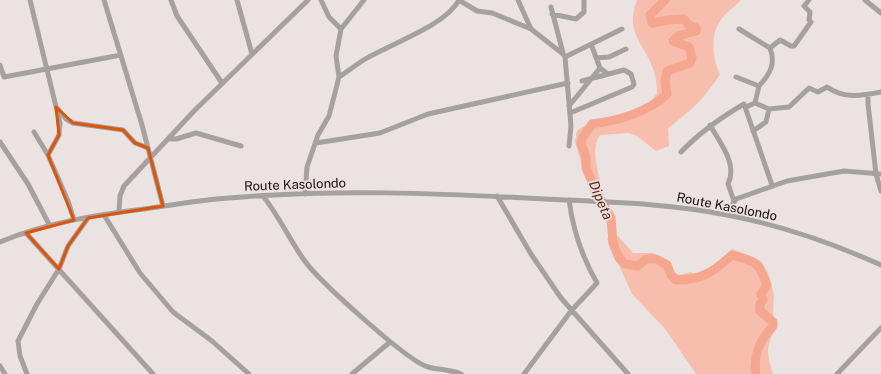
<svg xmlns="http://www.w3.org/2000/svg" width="881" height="374" font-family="'Public Sans',sans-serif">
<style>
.green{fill:#f8bead}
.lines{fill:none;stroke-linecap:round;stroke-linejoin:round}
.river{stroke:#f4a68f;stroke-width:9}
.minor{stroke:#a4a1a0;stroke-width:5}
.marked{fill:none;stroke:#dd550c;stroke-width:3;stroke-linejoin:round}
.labels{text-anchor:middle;stroke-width:3.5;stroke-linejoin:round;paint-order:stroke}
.street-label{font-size:13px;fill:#13100f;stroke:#eae3e1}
.water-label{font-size:14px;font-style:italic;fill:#612514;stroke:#eae3e1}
</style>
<rect width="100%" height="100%" fill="#eae3e1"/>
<!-- green -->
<path class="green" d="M637 0H741C734 7 724 14 719 23 710 37 713 60 720 74 707 96 689 113 668 128L669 146 656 151 637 136 629 133 600 135C589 150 600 178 604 195H591L575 142 577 131C600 112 640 121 657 93 657 86 656 78 654 71 645 44 624 33 637 0Z
M618 236 633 253H653L670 261 674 272 679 275 691 272 695 274 721 263 732 249 761 261 768 273 774 295 773 313 776 329C765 346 767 355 773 374H696L666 330 632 294 607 239Z"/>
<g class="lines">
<!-- river -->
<path class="river" d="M665 0 650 15 652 23 668 20 684 19 689 25 696 28V31L678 36 673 41 689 47 692 58 690 63 667 71 665 81 667 94C649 112 617 121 592 124L583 137 581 143 586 157V168L596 191 611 218 613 243 619 258 625 264 638 266 646 259H656L667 265 671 275 676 280C703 280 713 272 732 255 757 262 758 261 767 285L761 294 763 300 760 304V311L773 322V326C760 339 753 356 756 374"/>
<!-- minor -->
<path class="minor" d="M30 0 60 123 59 135 48 155
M104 0 142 125 163 206
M171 0 177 16 222 83
M237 0 252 54
M321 0 329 17 341 29
M459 0 477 11 492 13 531 29
M518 0 531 29 563 54 565 57 571 126 569 146
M865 0 881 13
M551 7 563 53
M552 14 576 19 584 12V0
M739 29 770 48 780 40 791 46H794L811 22 809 20 810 12 804 6 809 0
M591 44 600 68 608 74
M565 57 622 29
M596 58 609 57 626 49
M0 65 4 77 121 55
M339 77C347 72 354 66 362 61 387 45 446 26 459 0
M736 77 759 86C770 74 776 64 770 48
M868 95V104L876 174 881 191
M755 103 759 86
M569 106 600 68
M746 107 755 103 769 109
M58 109 66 119 73 123 123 130 135 143 148 148
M570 113 632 87 634 84 631 74 624 70 582 81
M710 125C720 143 738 164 728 184L734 201
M753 131 766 122 769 109 789 107 809 88 818 92 827 87C844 99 862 96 881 92
M34 132 48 155 68 201 74 220
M168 139H176L196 133 241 146
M0 142 28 184 50 226
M316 143 380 133 428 114 568 83
M681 152C700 132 720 118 744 104L772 185
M305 194 307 167 318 135 329 116 339 77 336 56 341 29 364 0
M263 196C279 216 289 239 304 260 318 280 407 361 428 367 439 370 448 369 461 374
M497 196 531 254 561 298 628 374
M119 211 120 196 124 186 194 111 308 0
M726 214 736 199 787 181 844 171 881 174
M104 215 140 273 173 312 212 341 249 374
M26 233 153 374
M0 242C45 223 95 215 144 209 172 205 200 200 229 198 332 189 440 193 544 199 605 202 667 203 727 215 780 225 832 243 881 265
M0 366 5 374
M27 374 20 356 18 341 37 304 59 269 68 246 88 218
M352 374 390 342
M524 374 571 311 597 283C582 257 573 230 569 200
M837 374 881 328"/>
</g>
<!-- marked area -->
<path class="marked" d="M56 107 73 123 123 130 135 143 148 148 163 206 88 218 68 246 59 269 26 233 74 220 48 155 59 135Z"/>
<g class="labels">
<!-- street labels -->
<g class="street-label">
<text transform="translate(295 184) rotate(-2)" y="5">Route Kasolondo</text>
<text transform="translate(727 206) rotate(11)" y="5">Route Kasolondo</text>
</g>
<!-- water labels -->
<g class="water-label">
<text transform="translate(601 200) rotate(67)" y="5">Dipeta</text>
</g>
</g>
</svg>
